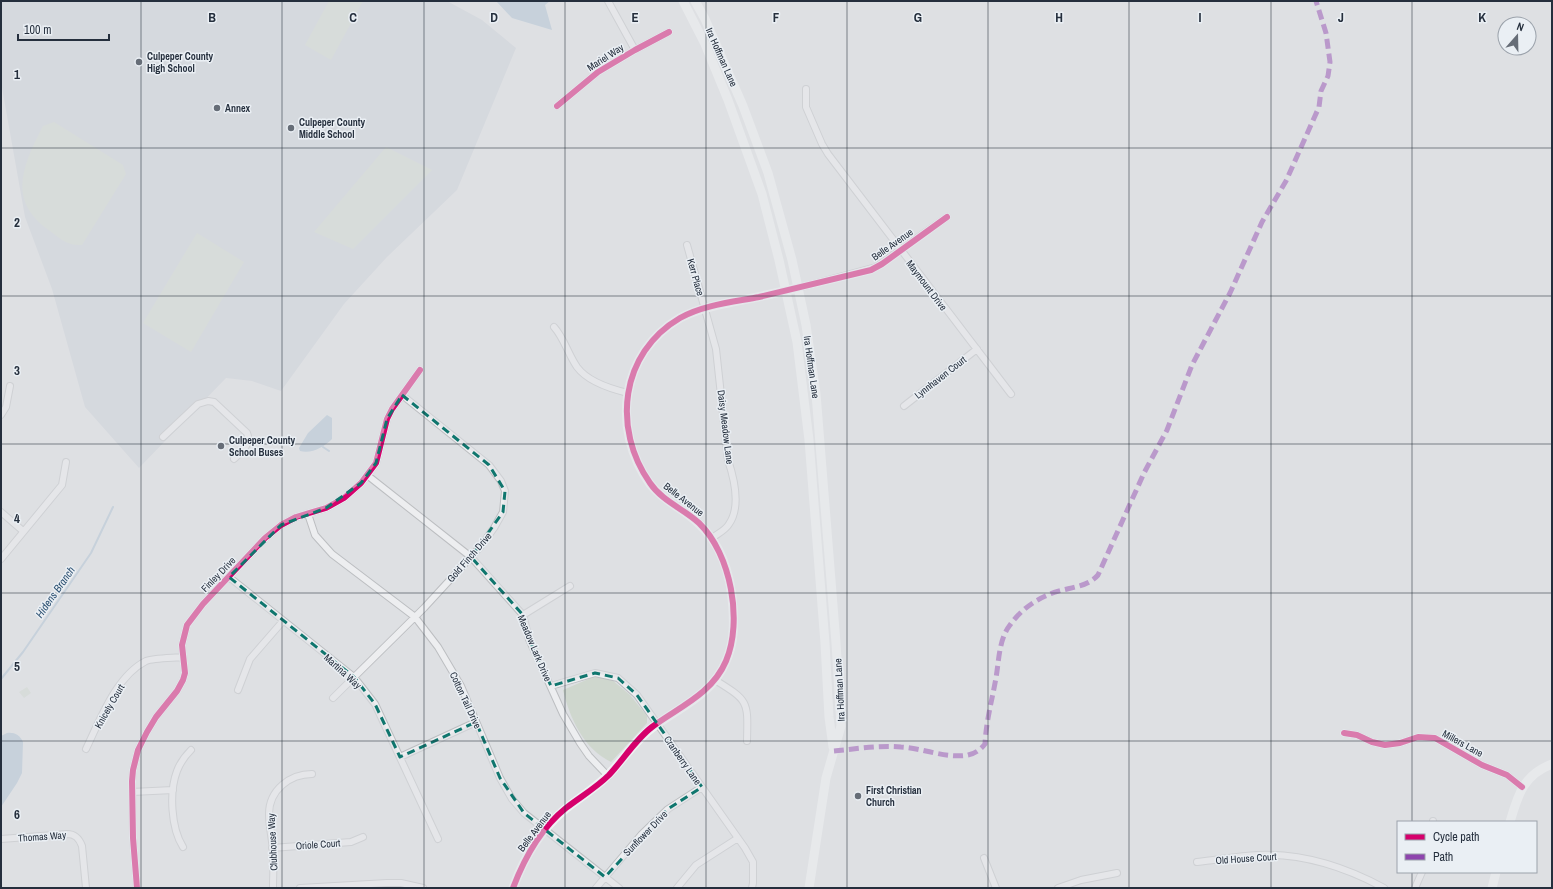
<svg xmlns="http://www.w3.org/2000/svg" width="1553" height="889" font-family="'Archivo Narrow',sans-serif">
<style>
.built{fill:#cbd0d7}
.green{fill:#cfd7ce}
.water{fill:#aabfd1}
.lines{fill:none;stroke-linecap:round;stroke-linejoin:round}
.stream{stroke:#aabfd1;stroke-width:2}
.street-casing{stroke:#bcbec1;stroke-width:8}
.street{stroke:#edeef0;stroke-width:6}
.secondary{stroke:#f2f4f4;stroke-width:9}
.quiet{stroke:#8e44ad;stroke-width:5;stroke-dasharray:10 5;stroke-linecap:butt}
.cycleway-casing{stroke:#eaeff4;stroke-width:8}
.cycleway{stroke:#d6006c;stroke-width:6}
.marked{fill:none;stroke:#0f766e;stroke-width:3;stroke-dasharray:8 5;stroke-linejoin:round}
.grid{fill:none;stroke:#252f3d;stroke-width:1;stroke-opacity:0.55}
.poi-dot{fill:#666d77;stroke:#eaeff4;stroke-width:1.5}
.labels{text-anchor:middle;stroke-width:3;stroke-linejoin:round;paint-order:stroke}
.poi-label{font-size:10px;font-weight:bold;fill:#252f3d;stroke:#eaeff4;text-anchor:start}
.street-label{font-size:10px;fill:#252f3d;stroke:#eaeff4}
.water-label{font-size:11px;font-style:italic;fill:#2d5172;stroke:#eaeff4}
.grid-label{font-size:13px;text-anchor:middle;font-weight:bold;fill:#252f3d;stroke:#eaeff4;stroke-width:3;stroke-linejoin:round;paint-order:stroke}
</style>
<rect width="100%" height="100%" fill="#dee0e3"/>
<!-- built -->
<path class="built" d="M1 1H447L482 20 516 48 457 190 387 257 344 304 281 391 252 381 226 378 139 468 85 407 52 289 25 217 1 82Z"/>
<!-- green -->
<path class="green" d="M329 1H363L331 60 305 45Z
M54 122 123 165 126 174 82 245C68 246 62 240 50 231 6 201 23 165 43 126Z
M386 147 432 170 353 249 314 232Z
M197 233 244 262 191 352 143 323Z
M593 677 611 679 630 695 647 716V723L611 762C584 749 570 719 563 690Z
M27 687 31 693 24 698 19 692Z"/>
<!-- water -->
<path class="water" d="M496 1H550L545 5 552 30 512 18Z
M327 415 332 418V439C324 447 312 454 300 451L299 448 308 433Z
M7 733C14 732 20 735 23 742L22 773 17 783 1 807V736Z"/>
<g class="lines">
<!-- stream -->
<path class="stream" d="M323 447 329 451
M1 679 23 652 91 553 113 507"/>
<!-- street casing -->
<g class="street-casing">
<path id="street" d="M608 1 635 50
M806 89V107L822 144 828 154 1011 394
M557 106 598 72 635 50 669 32
M687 245 716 349 728 460C734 478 741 507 729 524 726 530 717 534 712 538
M798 288 876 267 947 217
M554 327C564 338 568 354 577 367 588 382 611 389 628 393
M904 406 977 349
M1 415 6 407 10 386
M163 437 198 404 208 401 214 402 247 433C252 444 241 452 234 459
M367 475 471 557 523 615 529 639 563 714 580 743 589 756 608 776
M1 512 23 531
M308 514 315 535 332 554 415 617 438 647 461 686 500 778 512 799 524 813 619 888
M1 559 62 485 66 462
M229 577 354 677 375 704 438 839
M523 615 570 586
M715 680C749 701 748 701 747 741
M551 686 595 673 618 678 637 695 745 848 753 862V883L752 888
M238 690 250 659 283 621
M333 698 424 608 481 546 494 528 503 512 505 491 501 481 489 465 402 395
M1344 733 1357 735 1372 742 1385 745 1400 743 1418 737 1435 738 1482 765 1507 775 1522 787
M86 749C100 720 116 676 146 661 153 658 175 658 183 657
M400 757 476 722
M132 792 173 790
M1433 822V821
M1 839 67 834C75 834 79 838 82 846L86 888
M183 847C171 828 169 792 177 771 180 763 185 756 191 750
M272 848 351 842 363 837
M984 858 996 888
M1197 862C1217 860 1238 856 1258 855 1303 853 1345 867 1384 888
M137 888 133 838 132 781 133 770 138 750 147 732 156 717 177 691 183 680 185 673 182 645 187 625 203 604 265 538 281 525 296 517 326 508 344 498 361 483 376 463 387 419 392 409 420 370
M273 888C273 876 274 863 273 851 272 838 269 826 269 814 269 790 290 774 312 774
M300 888 387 883H401L423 888
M596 888 641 835 668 809 702 787
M677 888 696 865 738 838
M1058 888 1081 880 1117 873
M1415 888 1422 872"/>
</g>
<!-- street -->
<use href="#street" class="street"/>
<!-- secondary -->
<path class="secondary" d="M683 1 705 44 728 100 762 194 779 260 797 342 809 440 825 643 829 717 833 747
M695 1 705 19 743 106 768 173 792 260 806 325 816 394 836 643 841 726 826 778 809 888
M1510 822C1518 795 1523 775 1552 764
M513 888C523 860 540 831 563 811 577 799 593 790 606 777 622 762 634 741 652 728 679 707 712 696 726 661 734 644 734 626 733 608 731 576 723 546 699 524 684 509 663 501 650 484 611 430 620 353 680 318 696 309 715 306 732 302 754 298 776 293 798 288
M1492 888 1496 872"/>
<!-- quiet -->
<path class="quiet" d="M834 751C856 749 879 745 901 747 923 748 946 759 968 755 975 754 981 749 985 744 986 722 992 700 996 678 999 660 999 639 1010 625 1019 612 1033 601 1048 595 1064 587 1086 589 1098 575L1144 473 1167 430 1192 365 1230 293 1262 222 1286 181 1319 107 1321 91 1328 76 1330 62 1326 33 1316 1"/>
<!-- cycleway casing -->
<g class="cycleway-casing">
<path id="cycleway" d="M557 106 598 72 635 50 669 32
M1344 733 1357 735 1372 742 1385 745 1400 743 1418 737 1435 738 1482 765 1507 775 1522 787
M137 888 133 838 132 781 133 770 138 750 147 732 156 717 177 691 183 680 185 673 182 645 187 625 203 604 265 538 281 525 296 517 326 508 344 498 361 483 376 463 387 419 392 409 420 370
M513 888C524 859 541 828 566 808 580 797 596 788 609 775 624 759 635 740 652 727 679 707 712 694 726 661 743 621 731 554 699 523 684 509 662 501 650 483 612 429 620 353 680 318 703 305 733 302 759 297 797 288 834 279 871 270L882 264 947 217"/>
</g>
<!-- cycleway -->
<use href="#cycleway" class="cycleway"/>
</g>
<!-- marked area -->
<path d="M0 0H1553V889H0ZM402 395 489 465 505 491 503 512 471 557 523 615 529 639 551 686 595 673 618 678 637 695 702 787 668 809 605 877 524 813 500 778 476 722 400 757 375 704 354 677 229 577 281 525 326 508 361 483 376 463 387 419Z" fill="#dee0e3" fill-opacity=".55" fill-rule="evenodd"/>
<path class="marked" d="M402 395 489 465 505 491 503 512 471 557 523 615 529 639 551 686 595 673 618 678 637 695 702 787 668 809 605 877 524 813 500 778 476 722 400 757 375 704 354 677 229 577 281 525 326 508 361 483 376 463 387 419Z"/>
<!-- grid -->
<path class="grid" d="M141 1V888M282 1V888M424 1V888M565 1V888M706 1V888M847 1V888M988 1V888M1129 1V888M1271 1V888M1412 1V822M1 148H1552M1 296H1552M1 444H1552M1 593H1552M1 741H1552M1412 872V888"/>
<!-- markers -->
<g class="poi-dot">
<circle cx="139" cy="62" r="4"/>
<circle cx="217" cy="108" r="4"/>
<circle cx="291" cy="128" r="4"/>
<circle cx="221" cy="446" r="4"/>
<circle cx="858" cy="796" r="4"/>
</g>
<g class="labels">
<!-- poi labels -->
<g class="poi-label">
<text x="147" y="60">Culpeper County<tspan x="147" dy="12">High School</tspan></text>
<text x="225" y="112">Annex</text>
<text x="299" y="126">Culpeper County<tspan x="299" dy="12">Middle School</tspan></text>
<text x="229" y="444">Culpeper County<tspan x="229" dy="12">School Buses</tspan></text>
<text x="866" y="794">First Christian<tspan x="866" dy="12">Church</tspan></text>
</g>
<!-- street labels -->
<g class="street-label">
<text transform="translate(605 57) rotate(-33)" y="4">Mariel Way</text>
<text transform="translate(722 57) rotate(66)" y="4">Ira Hoffman Lane</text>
<text transform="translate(892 244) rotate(-35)" y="4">Belle Avenue</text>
<text transform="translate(696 277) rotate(74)" y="4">Kerr Place</text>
<text transform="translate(927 285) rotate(53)" y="4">Maymount Drive</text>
<text transform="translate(812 367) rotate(82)" y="4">Ira Hoffman Lane</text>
<text transform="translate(940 377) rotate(-38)" y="4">Lynnhaven Court</text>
<text transform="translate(726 427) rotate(83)" y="4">Daisy Meadow Lane</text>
<text transform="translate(684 499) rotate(38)" y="4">Belle Avenue</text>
<text transform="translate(469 557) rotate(-49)" y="4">Gold Finch Drive</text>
<text transform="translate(218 574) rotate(-46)" y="4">Finley Drive</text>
<text transform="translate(535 648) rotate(67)" y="4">Meadow Lark Drive</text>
<text transform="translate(343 671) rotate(42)" y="4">Martina Way</text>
<text transform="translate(839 690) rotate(-93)" y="4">Ira Hoffman Lane</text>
<text transform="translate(466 700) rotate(65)" y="4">Cotton Tail Drive</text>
<text transform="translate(109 706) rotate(-60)" y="4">Knicely Court</text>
<text transform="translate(1463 743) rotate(29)" y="4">Millers Lane</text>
<text transform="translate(683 760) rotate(55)" y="4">Cranberry Lane</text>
<text transform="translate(534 831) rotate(-53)" y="4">Belle Avenue</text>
<text transform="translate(645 833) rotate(-46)" y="4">Sunflower Drive</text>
<text transform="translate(42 836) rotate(-4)" y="4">Thomas Way</text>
<text transform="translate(272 842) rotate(-93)" y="4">Clubhouse Way</text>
<text transform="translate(318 844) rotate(-4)" y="4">Oriole Court</text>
<text transform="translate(1246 858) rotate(-4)" y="4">Old House Court</text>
</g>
<!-- water labels -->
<g class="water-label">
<text transform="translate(55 592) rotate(-55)" y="4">Hidens Branch</text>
</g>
</g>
<g class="grid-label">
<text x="212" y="22">B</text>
<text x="353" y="22">C</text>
<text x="494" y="22">D</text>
<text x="635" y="22">E</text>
<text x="776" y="22">F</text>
<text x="918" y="22">G</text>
<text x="1059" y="22">H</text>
<text x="1200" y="22">I</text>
<text x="1341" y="22">J</text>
<text x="1482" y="22">K</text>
<text x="17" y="79">1</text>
<text x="17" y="227">2</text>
<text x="17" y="375">3</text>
<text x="17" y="523">4</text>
<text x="17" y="671">5</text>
<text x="17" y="819">6</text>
</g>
<!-- border -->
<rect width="1553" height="889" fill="none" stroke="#252f3d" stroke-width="4"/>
<!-- legend -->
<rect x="1397" y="821" width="140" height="52" fill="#eaeff4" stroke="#9ba2ab"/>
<rect x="1405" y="834" width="20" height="6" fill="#d6006c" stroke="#9ba2ab"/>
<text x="1433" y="841" font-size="12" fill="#252f3d">Cycle path</text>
<rect x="1405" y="854" width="20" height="6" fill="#8e44ad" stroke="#9ba2ab"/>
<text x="1433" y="861" font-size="12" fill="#252f3d">Path</text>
<!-- north arrow -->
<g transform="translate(1517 36) rotate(20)"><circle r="19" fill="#eaeff4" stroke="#9ba2ab"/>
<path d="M0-3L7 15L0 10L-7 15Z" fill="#666d77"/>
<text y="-6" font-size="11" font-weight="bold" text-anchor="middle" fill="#252f3d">N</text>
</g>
<!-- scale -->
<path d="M18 34v6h91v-6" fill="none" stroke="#252f3d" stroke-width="2"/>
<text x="24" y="34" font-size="12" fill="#252f3d" stroke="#eaeff4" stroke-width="3" paint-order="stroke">100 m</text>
</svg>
